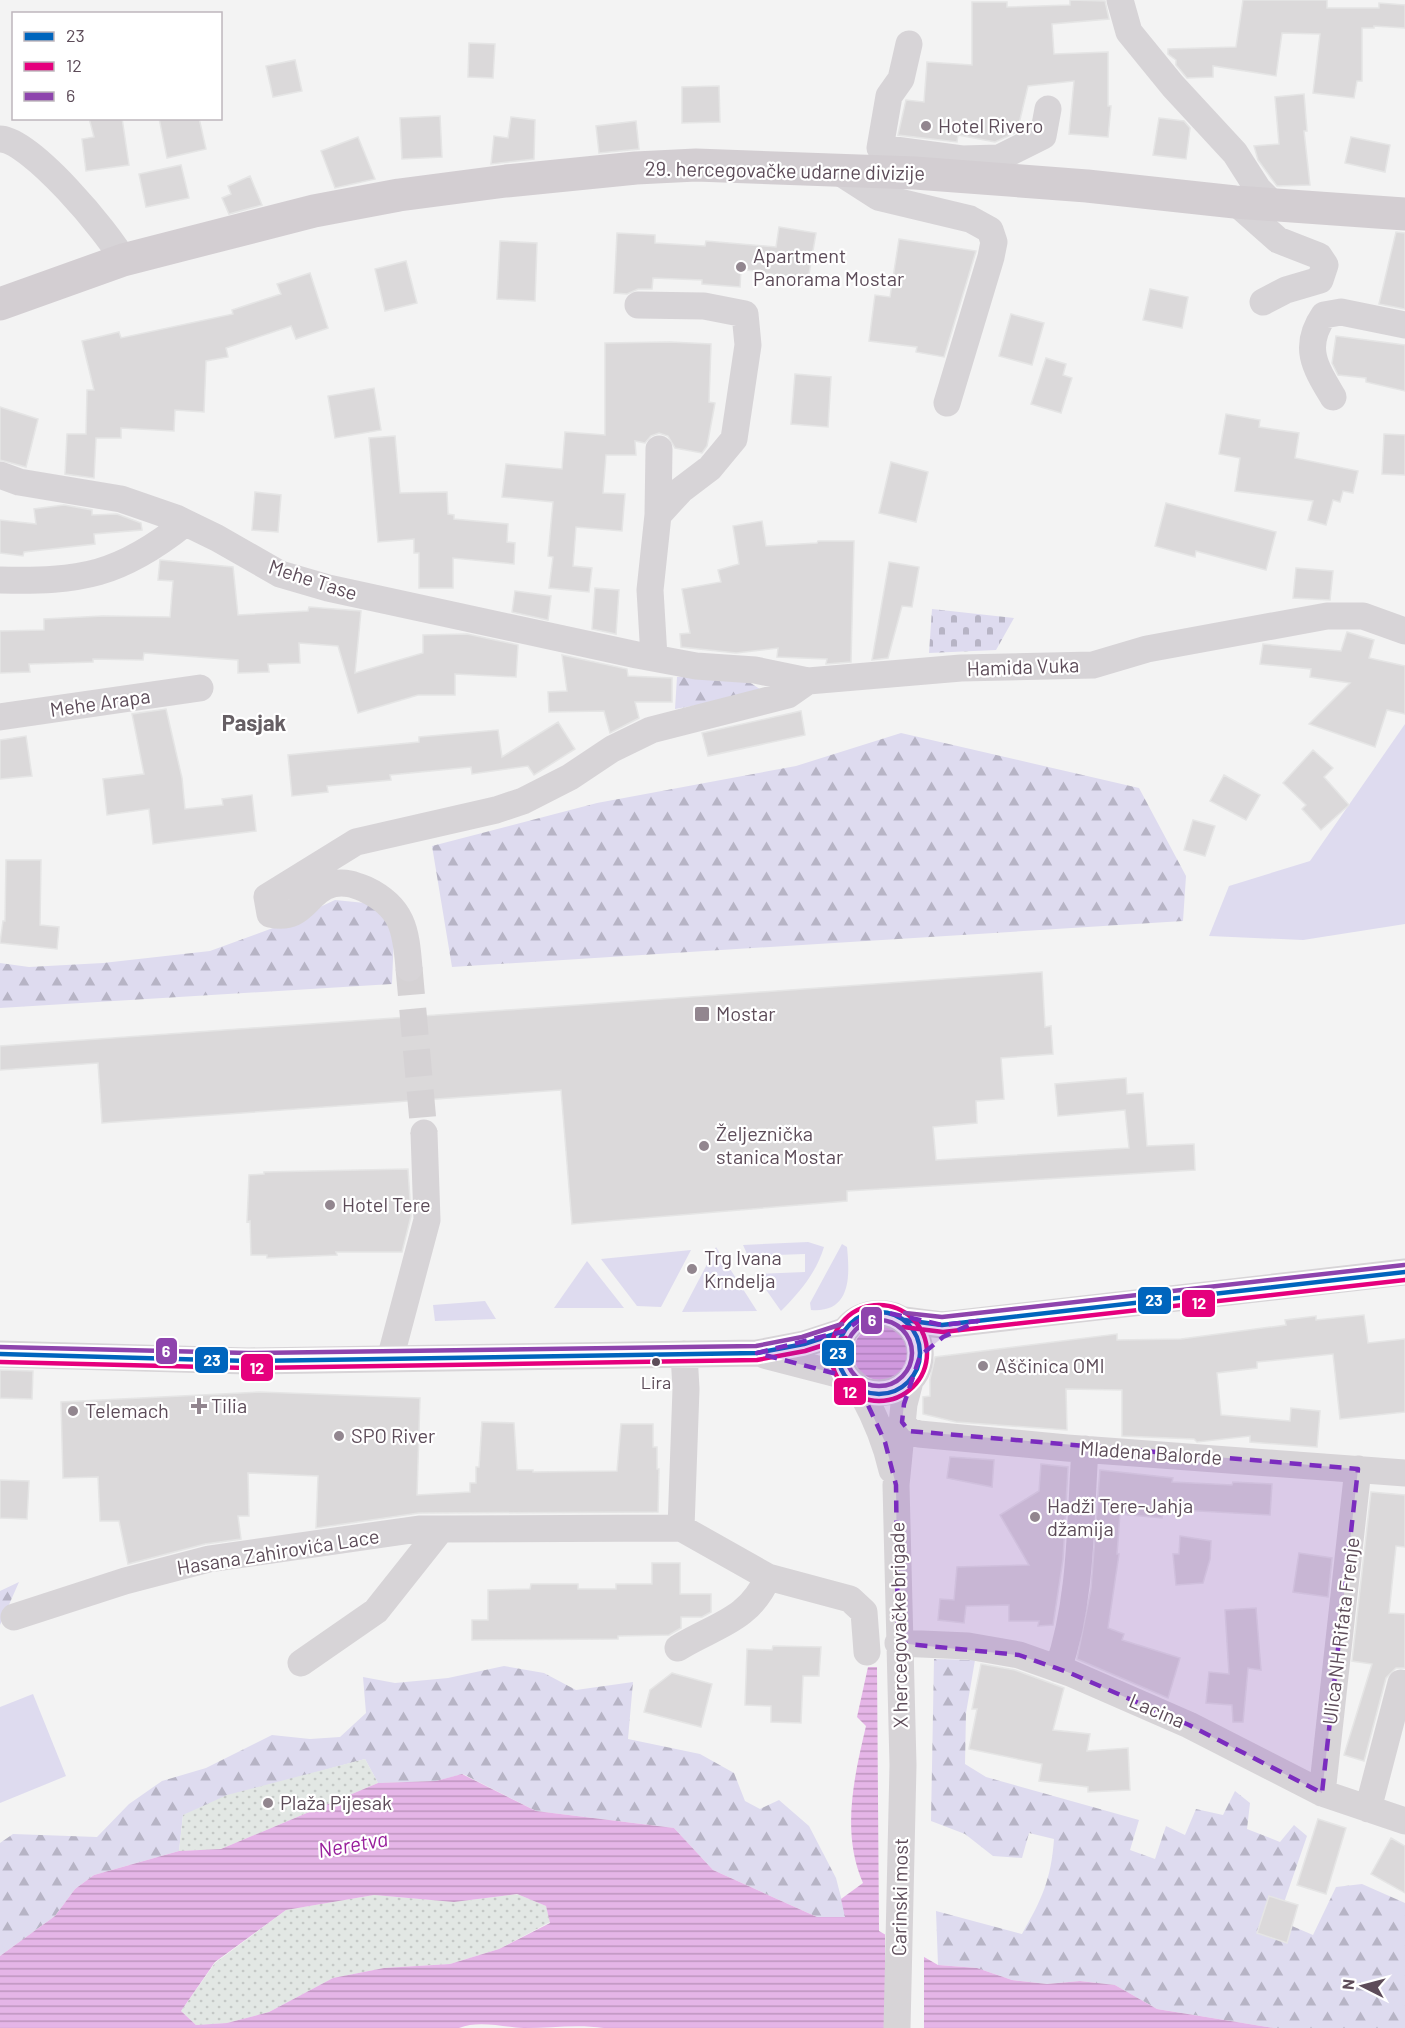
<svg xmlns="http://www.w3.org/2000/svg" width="1405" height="2028" font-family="Barlow,sans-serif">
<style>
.grass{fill:#dedbef}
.forest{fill:url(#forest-firs)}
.sand{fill:url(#sand-dots)}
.cemetery{fill:url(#cemetery-stones)}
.water{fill:url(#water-rules);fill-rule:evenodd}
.pier{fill:#f3f3f3}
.building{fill:#dbd9da;stroke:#e5e5e5;stroke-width:1.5}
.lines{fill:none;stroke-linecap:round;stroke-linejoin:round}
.minor-tunnel{stroke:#d5d2d4;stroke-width:27;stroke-dasharray:27 14;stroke-linecap:butt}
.minor{stroke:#d7d4d7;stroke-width:27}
.major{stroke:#d3ced2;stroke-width:33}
.bus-1-casing{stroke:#fff;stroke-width:9}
.bus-2-casing{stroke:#fff;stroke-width:9}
.bus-3-casing{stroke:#fff;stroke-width:9}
.bus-1{stroke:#0065bd;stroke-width:4.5}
.bus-2{stroke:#e5007d;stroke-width:4.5}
.bus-3{stroke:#8e44ad;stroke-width:4.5}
.marked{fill:#7b2cbf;fill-opacity:0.2;stroke:#7b2cbf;stroke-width:4.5;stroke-dasharray:12 8;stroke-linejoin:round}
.poi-dot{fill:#92868f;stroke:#fff;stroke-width:2}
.bus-dot{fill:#5d4c59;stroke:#fff;stroke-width:2}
.labels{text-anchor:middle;stroke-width:4.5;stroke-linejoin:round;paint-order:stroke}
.bus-label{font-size:18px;fill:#5d4c59;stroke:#fff}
.poi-label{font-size:20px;fill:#5d4c59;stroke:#fff;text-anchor:start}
.street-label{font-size:20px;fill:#5d4c59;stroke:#fff}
.water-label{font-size:21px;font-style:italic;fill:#98209c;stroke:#fff}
.quarter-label{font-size:22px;font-weight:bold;fill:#665f64;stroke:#fff}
.line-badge{stroke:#fff;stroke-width:2}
.badge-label{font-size:16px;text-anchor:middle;font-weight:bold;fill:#fff}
</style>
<defs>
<pattern id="forest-firs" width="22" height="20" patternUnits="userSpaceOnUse" patternTransform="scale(1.5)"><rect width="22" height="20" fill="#dedbef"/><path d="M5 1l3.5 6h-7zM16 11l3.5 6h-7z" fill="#b7b4c5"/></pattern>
<pattern id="sand-dots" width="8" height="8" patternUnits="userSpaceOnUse" patternTransform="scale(1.5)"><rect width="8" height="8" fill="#e2e7e4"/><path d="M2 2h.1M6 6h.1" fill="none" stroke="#c4c8c6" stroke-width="1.8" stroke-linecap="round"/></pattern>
<pattern id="cemetery-stones" width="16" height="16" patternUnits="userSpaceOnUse" patternTransform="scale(1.5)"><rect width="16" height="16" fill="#dedbef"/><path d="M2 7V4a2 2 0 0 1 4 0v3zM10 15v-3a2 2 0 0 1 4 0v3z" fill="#b7b4c5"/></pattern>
<pattern id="water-rules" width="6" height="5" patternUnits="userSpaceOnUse" patternTransform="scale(1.5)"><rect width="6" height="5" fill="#e5b5e7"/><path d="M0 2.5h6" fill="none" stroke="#bd95be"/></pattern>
</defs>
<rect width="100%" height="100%" fill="#f3f3f3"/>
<!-- grass -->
<path class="grass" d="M1405 724V924L1303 940 1209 936 1229 886 1310 861Z
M808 1242 824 1247C816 1273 800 1292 781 1311L755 1274 805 1272V1254L748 1256 743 1245Z
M842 1244 847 1247C850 1277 851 1313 811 1310L810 1303Z
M716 1247 757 1311 682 1312Z
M691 1250 661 1307 637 1306 601 1259Z
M587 1261 624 1308H554Z
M485 1301 496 1319 435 1321 433 1305Z
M33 1694 66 1776 0 1803V1707Z"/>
<!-- forest -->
<path class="forest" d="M706 674 746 680 766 693 675 709 677 677Z
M901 733 1139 788 1186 876 1183 921 452 967 432 846 597 803 796 766Z
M335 900 375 904 394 933 392 984 0 1008V963L29 967 103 963 210 951 281 925Z
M19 1582 0 1625V1591Z
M934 1659 975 1660 966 1713 965 1764 986 1777 1139 1820 1130 1850 1155 1859 1166 1826 1185 1835 1196 1809 1223 1815 1235 1791 1250 1803 1247 1829 1280 1842 1294 1825 1307 1836 1278 1920 1313 1935 1336 1887 1362 1884 1405 1903V2028H1274L1157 2009 1115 1985 1080 1981 1047 1984 1012 1980 977 1968 938 1965 936 1911 1022 1934C1042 1899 1051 1880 1054 1839L1029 1833 1022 1858 993 1856 965 1834 931 1821Z
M504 1666 544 1673 576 1690 633 1682 628 1739 700 1754 734 1773 745 1801 760 1809 779 1800 809 1826 836 1878 846 1917H817L713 1870 674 1828 536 1811 463 1774 436 1781 378 1783 365 1759 299 1777 183 1815 179 1851 94 1875 75 1889 55 1916 0 1956V1843L13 1834 97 1837 129 1804 162 1781 206 1768 272 1735 310 1739 340 1737 366 1713 363 1677 395 1683 448 1678Z"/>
<!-- sand -->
<path class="sand" d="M365 1759 378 1783 221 1849 179 1851 183 1815 227 1795Z
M517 1894 546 1906 550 1922 499 1949 450 1964 384 1968 333 1978 269 2012 227 2023 196 2025 181 2011 215 1963 286 1910 374 1895 454 1902Z"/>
<!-- cemetery -->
<path class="cemetery" d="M932 609 1014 618 996 650 929 653Z"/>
<!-- water -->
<path class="water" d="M853 1353a27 27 0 1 1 54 0a27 27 0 1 1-54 0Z
M868 1667H877L879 1931 938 1965 977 1968 1012 1980 1047 1984 1080 1981 1115 1985 1157 2009 1274 2028H604C577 2024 552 2028 524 2028 502 2027 479 2020 459 2028H0V1956L55 1916 75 1889 94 1875 179 1851 221 1849 378 1783 436 1781 462 1774 536 1811 674 1828 713 1870 817 1917H845L841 1899 863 1883C841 1833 854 1777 866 1726L857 1717ZM517 1894 546 1906 550 1923 499 1949 450 1964 384 1968 333 1978 269 2012 227 2023 196 2025 181 2011 215 1962 286 1910 374 1895 454 1902Z"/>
<!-- pier -->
<path class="pier" d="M885 1931 924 1954V2028H885Z"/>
<!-- building -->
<path class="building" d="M1070 0 1105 1 1109 19 1052 24 1054 54 1108 52V106H1111L1108 137 1069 134 1074 81 1028 86 1017 132 995 142 958 135 957 142 898 135 906 100 924 102 927 62 972 65V2H1007V7L1070 5Z
M1243 0H1327V8H1379V3L1405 5V28L1374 26V28H1362V81H1357L1354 98 1313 93 1320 34 1282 33 1276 76 1213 66V77L1187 78 1176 65V60L1168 54V49L1236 47Z
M469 43 495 44 493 78 468 77Z
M295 60 302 91 273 97 266 66Z
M719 86 720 122 682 123V87Z
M1304 94 1307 131H1304L1310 185 1277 186 1258 160 1254 146 1279 144 1275 97Z
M440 116 442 157 402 159 400 118Z
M511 117 535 120 534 159 491 164 494 136 508 138Z
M89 118H122L129 165 86 171 82 139 94 137Z
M159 118H199L206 149 167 158Z
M1159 118 1184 121 1190 128 1186 159 1153 155Z
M636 121 639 149 599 153 596 126Z
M358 137 375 179 335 188 321 151Z
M1351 137 1390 145 1385 172 1345 163Z
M181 165 189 198 146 207 139 174Z
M250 176 262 205 229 214 222 198 231 194 228 186Z
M779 227 816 233 808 280 741 269 740 287 702 284V280L653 278 652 289H638L627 294 614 293 617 233 655 235V243L705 246 706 241 776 247Z
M1396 232 1405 233V309L1379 304Z
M899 239 976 251 944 357 916 352 917 347 869 341 875 295 890 297Z
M500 241 537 243 535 301 497 299Z
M406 261 417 303 385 311 375 269Z
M310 273 328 328 296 339 291 326 226 348 228 357 206 361 204 412 175 410 174 431 121 428V438H96L94 478 65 474 67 434H86L87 390H94L82 341 119 332 121 338 233 314 232 310 281 294 277 284Z
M1150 289 1188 297 1182 328 1143 320Z
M1011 314 1044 323 1032 365 999 356Z
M1336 336 1405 345V391L1366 382V378L1338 375 1332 363Z
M670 342 711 344 709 402 715 403 707 446 702 453 675 448 668 436 659 433 651 436 645 443 635 441 636 455H606L603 493 625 494 622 531 576 527 573 566 592 568 589 592 549 588 553 557 548 556 553 502 502 497 506 464 562 469 565 432 605 435V343Z
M1046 358 1066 364 1063 375 1072 378 1061 413 1031 404Z
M795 374 831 377 828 427 791 424Z
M374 388 381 430 335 438 328 396Z
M0 407 38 419 26 467 0 460Z
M1226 414 1260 420 1259 427 1299 433 1295 458 1358 471 1353 493 1343 491 1340 502 1333 500 1326 525 1308 520 1313 501 1235 491 1240 458 1219 454Z
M1384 434 1405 435V475L1382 474Z
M395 436 400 493 447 492 448 514 454 515V519L508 524 507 542 515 543 514 564 453 558V588H419V553H414V539L378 542 369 438Z
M891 462 928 472 916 522 879 513Z
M255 492 281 495 278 532 252 530Z
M1166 503 1276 532 1266 570 1196 551 1195 557 1155 546Z
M64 505 92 510V515L117 514 141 523 142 530 94 534 95 544 24 552 23 556 0 553V520L36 524 34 509Z
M762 521 766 546 817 543 818 541H854L851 662 826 664 827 659 777 657 778 648 736 653 681 647 680 634 690 633 682 589 721 582 718 570 739 564 733 526Z
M160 560 233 567 238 615 308 611 309 607 361 611 355 673 423 653V635L467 634 518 645 516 677 455 674V695H418L358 713 338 646 299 643 300 663 268 664 269 672 238 673V660L144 653 143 660 93 659V662L29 664 30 672 0 673V631L44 630V619L103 616 170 617 173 581 158 580Z
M889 562 919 567 912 607 902 606 888 658 872 660Z
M1296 568 1333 571 1330 600 1293 598Z
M595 588 619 590 616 634 592 629Z
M515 591 551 596 548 620 512 612Z
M1347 632 1374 640 1369 658 1405 666V714L1387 710 1375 747 1309 724 1350 683 1310 677 1311 669 1260 664 1263 644 1341 651Z
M562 655 627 669 628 676 672 678V702H635L639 718 610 733 604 711 549 712 548 692 567 691Z
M166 709 182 778 185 809 223 805 222 799 252 795 256 831 153 844 149 809 107 815 103 779 144 774 132 714Z
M801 711 805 735 708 756 702 733Z
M558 722 575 749 534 775 528 766 472 774 471 767 390 775 391 780 327 786 328 792 292 796 288 755 419 742V737L498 730 502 757Z
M26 736 32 776 0 779V740Z
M1313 750 1333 768 1324 777 1349 805 1321 830 1302 809 1306 805 1283 783Z
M1224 775 1260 795 1246 820 1210 801Z
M1193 820 1215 826 1205 856 1184 850Z
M6 860H41L40 925 59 927 57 949 0 943 3 921H5Z
M1042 972 1045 1027 1051 1026 1053 1054 1001 1058 1004 1099 976 1101 977 1123 933 1127 936 1160 1129 1148 1125 1110 1058 1116 1055 1084 1126 1078 1127 1094 1143 1093 1147 1146 1194 1144 1195 1170 847 1191V1201L572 1224 561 1090 102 1123 98 1063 0 1070V1046Z
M408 1169 411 1216 402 1252H336L337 1255 267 1258V1255H251L250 1221 247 1222 249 1175 264 1174V1172Z
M1364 1315 1368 1343 1405 1339V1412L1340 1419 1333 1354 1257 1362V1368L1217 1373 1221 1415 1290 1421 1291 1408 1320 1411 1317 1447 1250 1442V1436L1197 1442 1194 1439 1122 1436V1390L1066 1389 1067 1430 956 1422 923 1414V1397L930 1396V1379L935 1357 1117 1334V1340L1181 1339 1286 1325 1285 1320 1316 1316V1320Z
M0 1370 33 1371 32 1399 0 1398Z
M260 1392 420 1398 417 1495 470 1492V1483H476V1467H479L482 1422 514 1423 517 1470H533V1472L617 1471 621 1424H653V1447H657V1469H659L658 1512 419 1513 316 1528 318 1476 248 1473 249 1516H238L241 1539 205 1544 128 1564 119 1521H100L98 1477 63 1478 61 1402Z
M950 1457 994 1460 992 1487 947 1478Z
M1041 1464 1068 1467 1063 1559 1053 1625 1038 1626 1039 1621H1009V1605L966 1606 964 1623 938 1620 940 1599 954 1600 957 1567 1029 1565 1000 1515 1039 1491Z
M1100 1470 1173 1478 1172 1482 1232 1485 1233 1482 1272 1484 1270 1515 1163 1509 1162 1518 1120 1514 1117 1554H1119L1108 1628 1124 1634 1122 1640 1180 1658 1168 1698 1077 1659 1091 1589Z
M0 1480 29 1481 27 1519 0 1518Z
M1371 1492 1405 1495V1547L1396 1546 1389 1613 1405 1614V1668H1396L1386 1678 1364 1761 1344 1755 1372 1664 1352 1661Z
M1180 1536 1211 1541 1210 1559 1203 1583 1176 1585 1173 1554H1179Z
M1299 1553 1332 1558 1328 1597 1293 1592Z
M652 1563H680V1594H711V1612L702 1617H681V1628L669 1635 618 1636V1639L472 1640V1620H488V1590L530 1589 531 1584H578V1589H616V1584H652Z
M1256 1608 1261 1670 1248 1668 1243 1722H1233L1232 1705 1206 1703 1209 1672 1229 1674 1225 1610Z
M773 1646 821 1647 819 1676H803L801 1723 771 1722V1706L745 1705 747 1649 772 1650Z
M981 1664 1015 1670 1064 1688 1053 1730 1090 1734 1087 1751 1128 1748 1130 1790 1088 1792V1787L1039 1781 1042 1764 969 1749 977 1709H972Z
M672 1673 712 1684 701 1727 644 1712 650 1690Z
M1318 1819 1346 1828 1326 1894 1297 1885Z
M1391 1838 1405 1846V1893L1371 1874Z
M1269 1896 1298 1905 1287 1943 1257 1933Z"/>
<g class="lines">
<!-- minor-tunnel -->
<path class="minor-tunnel" d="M409 968 424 1133"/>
<!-- minor -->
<path class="minor" d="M1120 0 1129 32 1173 86 1235 153 1258 189 1274 205
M909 44 901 79 889 96 880 148 962 159 999 158 1043 136 1048 109
M0 139C30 139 109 233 123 260
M836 170 878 197 970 219 990 230 994 242 991 257 947 403
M1235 202 1278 240 1319 256 1325 265 1320 280 1286 290 1263 302
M638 305 704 306 745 314 748 345 734 439 710 468 681 490 658 515 650 590 654 657
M1333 397C1315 367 1302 347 1324 315L1341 312 1405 325
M0 475 19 482 121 499 176 518 217 538 280 574 328 588 637 655 696 666 755 670 808 681 961 668 1093 665 1147 649 1327 616H1363L1405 631
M658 515 659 449
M0 580C81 582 120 575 184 524
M0 717 200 688
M409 968C406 930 403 907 365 889 355 885 345 881 333 884 305 891 305 922 270 914L267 897 356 842 496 810 523 801 570 777 612 749 651 730 788 695 808 681
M904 1320 942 1325 1405 1272
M0 1354 248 1361 757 1353 804 1344 844 1331
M764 1355 837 1374 850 1382
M390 1359 427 1220 424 1133
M861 1390C889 1399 923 1385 920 1350 914 1298 836 1303 839 1356 840 1377 854 1379 862 1393 875 1417 886 1443 892 1470
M902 1422 909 1431 919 1434 1067 1448 1405 1473
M681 1528 686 1389 684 1354
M14 1617 125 1581 209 1559 419 1529H441L681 1528 768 1577 850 1599 864 1612 867 1652
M898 1643 968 1646 1019 1655 1070 1673 1189 1725 1322 1793 1405 1821
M678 1648C715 1625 749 1621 768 1577
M301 1663 376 1611 441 1529
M1058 1669C1082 1599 1080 1522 1085 1449
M1322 1793 1358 1469
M1368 1809 1401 1683
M897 2028 903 1765 896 1485 904 1404 910 1381"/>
<!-- major -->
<path class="major" d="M0 304 123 260 314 211 399 195 506 181 636 168 696 165 915 173 1087 186 1235 202 1405 214"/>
<!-- bus-1 casing -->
<g class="bus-1-casing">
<path id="bus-1" d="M838 1353a41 41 0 1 1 82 0a41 41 0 1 1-82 0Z
M904 1320 942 1325 1405 1272
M0 1354 248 1361 757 1353 804 1344 844 1331"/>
</g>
<!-- bus-2 casing -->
<g class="bus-2-casing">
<path id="bus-2" d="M831 1353a48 48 0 1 1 96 0a48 48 0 1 1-96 0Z
M903 1327 943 1332 1405 1280
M0 1362 248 1368 757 1360 805 1351 846 1338"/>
</g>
<!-- bus-3 casing -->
<g class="bus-3-casing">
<path id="bus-3" d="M905 1313 942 1317 1404 1265
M846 1353a33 33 0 1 1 66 0a33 33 0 1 1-66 0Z
M0 1347 248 1353 756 1346 802 1337 842 1324"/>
</g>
<!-- bus-1 -->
<use href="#bus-1" class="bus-1"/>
<!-- bus-2 -->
<use href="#bus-2" class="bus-2"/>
<!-- bus-3 -->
<use href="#bus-3" class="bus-3"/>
</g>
<!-- marked area -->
<path class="marked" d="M870 1313H889L942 1325 978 1321 943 1337 920 1356 904 1404 902 1422 909 1431 1358 1469 1322 1793 1189 1725 1070 1673 1019 1655 898 1643 896 1485 885 1442 861 1390 837 1374 757 1353 844 1331Z"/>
<!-- markers -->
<g class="poi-dot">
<circle cx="926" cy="126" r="6"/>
<circle cx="741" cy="267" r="6"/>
<rect x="694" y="1006" width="16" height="16" rx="3"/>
<circle cx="704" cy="1146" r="6"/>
<circle cx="330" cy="1205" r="6"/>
<circle cx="692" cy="1269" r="6"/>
<circle cx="983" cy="1366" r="6"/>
<path d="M196 1397h6v6h6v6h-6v6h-6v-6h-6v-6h6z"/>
<circle cx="73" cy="1411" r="6"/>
<circle cx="339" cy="1436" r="6"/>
<circle cx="1035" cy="1517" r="6"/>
<circle cx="268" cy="1803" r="6"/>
</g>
<circle class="bus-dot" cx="656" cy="1362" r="5"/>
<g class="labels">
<!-- bus labels -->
<g class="bus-label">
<text x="656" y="1389">Lira</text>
</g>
<!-- poi labels -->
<g class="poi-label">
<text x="938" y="133">Hotel Rivero</text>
<text x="753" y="263">Apartment<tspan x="753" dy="23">Panorama Mostar</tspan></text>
<text x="716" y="1021">Mostar</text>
<text x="716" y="1141">Željeznička<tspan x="716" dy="23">stanica Mostar</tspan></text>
<text x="342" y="1212">Hotel Tere</text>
<text x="704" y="1265">Trg Ivana<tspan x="704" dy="23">Krndelja</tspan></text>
<text x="995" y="1373">Aščinica OMI</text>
<text x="211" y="1413">Tilia</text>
<text x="85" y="1418">Telemach</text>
<text x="351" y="1443">SPO River</text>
<text x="1047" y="1513">Hadži Tere-Jahja<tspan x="1047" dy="23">džamija</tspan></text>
<text x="280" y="1810">Plaža Pijesak</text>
</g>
<!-- street labels -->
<g class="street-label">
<text transform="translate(785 171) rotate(1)" y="7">29. hercegovačke udarne divizije</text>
<text transform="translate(313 580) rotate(18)" y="7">Mehe Tase</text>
<text transform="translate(1023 667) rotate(-2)" y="7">Hamida Vuka</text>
<text transform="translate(100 703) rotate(-8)" y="7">Mehe Arapa</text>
<text transform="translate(1151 1453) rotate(4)" y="7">Mladena Balorde</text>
<text transform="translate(278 1552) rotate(-9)" y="7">Hasana Zahirovića Lace</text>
<text transform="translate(899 1625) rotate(-91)" y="7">X hercegovačke brigade</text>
<text transform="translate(1341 1631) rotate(-83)" y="7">Ulica NH Rifata Frenje</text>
<text transform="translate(1157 1711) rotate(23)" y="7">Lacina</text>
<text transform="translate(900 1897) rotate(-89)" y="7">Carinski most</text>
</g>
<!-- water labels -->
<g class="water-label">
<text transform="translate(353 1845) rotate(-10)" y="7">Neretva</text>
</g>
<!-- quarter labels -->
<g class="quarter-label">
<text x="254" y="731">Pasjak</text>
</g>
</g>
<g class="line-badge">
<rect x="1137" y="1286" width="35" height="29" rx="6" fill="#0065bd"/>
<rect x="1181" y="1289" width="35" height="29" rx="6" fill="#e5007d"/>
<rect x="860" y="1306" width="23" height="29" rx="6" fill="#8e44ad"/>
<rect x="155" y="1337" width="23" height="28" rx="6" fill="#8e44ad"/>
<rect x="821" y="1339" width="34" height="28" rx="6" fill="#0065bd"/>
<rect x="194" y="1346" width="35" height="28" rx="6" fill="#0065bd"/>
<rect x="240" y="1353" width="34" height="29" rx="6" fill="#e5007d"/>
<rect x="833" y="1377" width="34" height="29" rx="6" fill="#e5007d"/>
</g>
<g class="badge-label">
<text x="1154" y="1306">23</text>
<text x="1199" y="1309">12</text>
<text x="872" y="1326">6</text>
<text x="166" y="1357">6</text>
<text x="838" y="1359">23</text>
<text x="212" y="1366">23</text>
<text x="257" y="1374">12</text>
<text x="850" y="1398">12</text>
</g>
<!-- legend -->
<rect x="12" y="12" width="210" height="108" fill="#ffffff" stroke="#beb7bd" stroke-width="1.5"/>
<rect x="24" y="32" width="30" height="9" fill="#0065bd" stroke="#beb7bd" stroke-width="1.5"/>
<text x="66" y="42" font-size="18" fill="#5d4c59">23</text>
<rect x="24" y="62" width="30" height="9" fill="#e5007d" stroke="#beb7bd" stroke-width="1.5"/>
<text x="66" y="72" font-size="18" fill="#5d4c59">12</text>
<rect x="24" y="92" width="30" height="9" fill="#8e44ad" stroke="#beb7bd" stroke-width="1.5"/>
<text x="66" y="102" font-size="18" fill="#5d4c59">6</text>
<!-- north arrow -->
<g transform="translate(1363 1986) rotate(276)" stroke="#ffffff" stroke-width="4.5" paint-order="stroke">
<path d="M0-4.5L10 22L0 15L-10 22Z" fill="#5d4c59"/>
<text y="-9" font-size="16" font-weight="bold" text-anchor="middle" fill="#5d4c59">N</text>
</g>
</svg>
